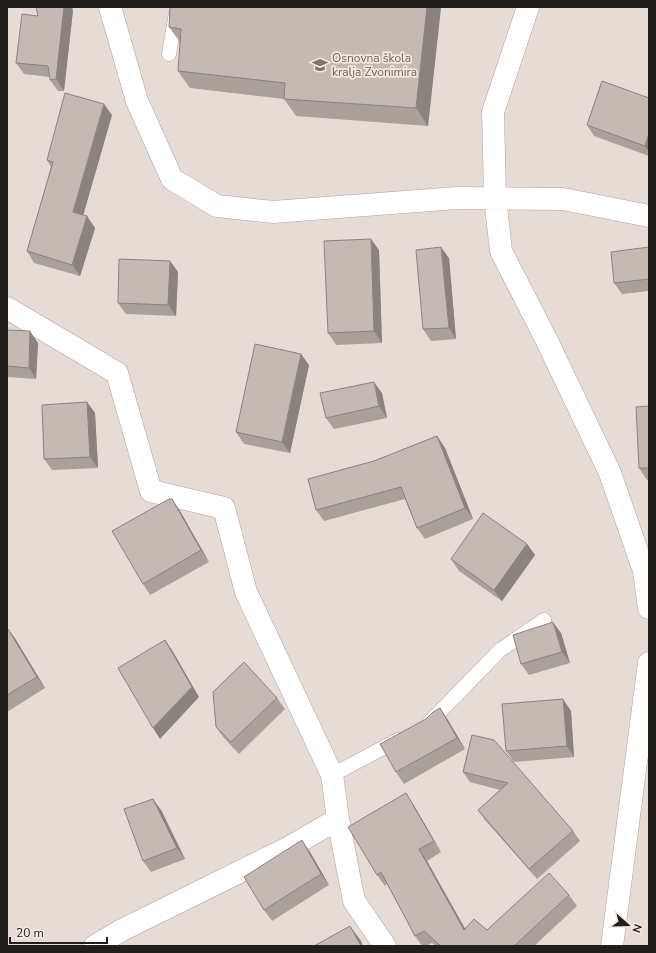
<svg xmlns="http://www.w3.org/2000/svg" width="656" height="953" font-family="'Nunito Sans',sans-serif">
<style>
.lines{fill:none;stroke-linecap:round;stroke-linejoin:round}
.lane-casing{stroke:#ada39c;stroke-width:15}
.street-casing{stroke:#ada39c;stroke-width:23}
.lane{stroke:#fff;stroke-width:14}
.street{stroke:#fff;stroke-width:22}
.wall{fill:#a9a09a}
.shaded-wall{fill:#89827d}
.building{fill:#c4bab3;stroke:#89827d}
.labels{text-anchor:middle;stroke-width:3.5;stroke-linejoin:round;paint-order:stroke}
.education-label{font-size:12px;fill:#785e54;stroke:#f4e9e2;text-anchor:start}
</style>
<rect width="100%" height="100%" fill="#e6dcd5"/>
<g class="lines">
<!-- lane casing -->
<g class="lane-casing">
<path id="lane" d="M169 54 177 7
M429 723 500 650 544 620
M332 775 398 740"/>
</g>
<!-- street casing -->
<g class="street-casing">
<path id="street" d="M110 7 137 101 172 179 217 206 273 212 457 198 563 199 649 216
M528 7 493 112 495 198 501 251 547 341 610 473 644 571 649 608
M7 308 117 373 151 491 224 508 246 592 332 775 338 819 354 901 385 946
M95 946 122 930 288 848 338 819
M612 946 649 663"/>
</g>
<!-- lane -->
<use href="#lane" class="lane"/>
<!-- street -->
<use href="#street" class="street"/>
</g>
<!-- wall -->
<path class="wall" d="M441 7 428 126 296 116 284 99 190 88 178 71 180 42 169 27Z
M73 10 64 91H58L50 80V77L24 74 16 63 38 16Z
M649 98V156L594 136 587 125Z
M112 115 83 215 95 228 80 276 34 263 27 251 51 167 47 160Z
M649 247V291L622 294 614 283Z
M379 250 382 343 336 345 328 333Z
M449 258 456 339 431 341 423 329Z
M170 261 178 272 176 316 126 314 118 303Z
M7 330 38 343 36 379 7 377Z
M309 365 290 453 244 444 236 432Z
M382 393 387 418 334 429 326 418Z
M87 402 95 413 98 468 52 470 44 459Z
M649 406V480H647L639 468Z
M437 436 445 448 473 519 425 539 417 528 405 499 324 521 316 510 374 461Z
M172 499 180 511 209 562 150 595 143 584Z
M527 544 535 555 502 601 459 571 451 559Z
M8 629 16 640 45 688 7 712V630Z
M561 633 570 663 529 675 521 664Z
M277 698 285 709 239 754 224 738 216 727Z
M563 699 571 711 574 757 514 762 506 751Z
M440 708 448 720 465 749 404 784 396 772 426 719Z
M472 735 573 831 580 841 537 879 485 820 478 810 500 790 470 782 463 772Z
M413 804 441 852 427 861 465 929 487 930 569 895 577 906 534 946H436L432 943 426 946H422L415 936 387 884 385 886 377 875Z
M161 810 185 859 151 872 143 861Z
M310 852 329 885 272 921 264 910Z"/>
<!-- shaded-wall -->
<path class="shaded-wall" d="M64 7H72L73 10 64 91 56 79Z
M427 7H441L428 126 416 108Z
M104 104 112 115 81 223 73 212Z
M649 133V152L645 146Z
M87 216 95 228 80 276 72 265Z
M371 239 379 250 382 343 374 331Z
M441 247 449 258 456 339 449 328Z
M170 261 178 272 176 316 168 305Z
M30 331 38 343 36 379 29 368Z
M301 354 309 365 290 453 282 442Z
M374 382 382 393 387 418 379 406Z
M87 402 95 413 98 468 90 457Z
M437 436 445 448 473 519 465 508Z
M172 499 180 511 209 562 201 550Z
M527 544 535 555 502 601 494 590Z
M553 622 561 633 570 663 562 652Z
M8 629 16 640 45 688 37 677Z
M165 640 172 650 199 697 160 739 153 728Z
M563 699 571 711 574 757 567 746Z
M440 708 448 720 465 749 457 738Z
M406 793 413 804 441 852 434 841Z
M153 799 161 810 185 859 177 848Z
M302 840 310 852 329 885 321 874Z
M419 849 427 861 472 941 464 930Z
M350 926 361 941 363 946H361Z"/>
<!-- building -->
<path class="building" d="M36 7H64L56 79 50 80 48 66 16 63 22 14 38 16Z
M170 7H427L416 108 284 99 285 83 178 71 181 29 169 27Z
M602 81 649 98V133L645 146 587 125Z
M65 93 104 104 73 212 87 216 72 265 27 251 53 162 47 160Z
M371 239 374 331 328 333 324 241Z
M441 247 449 328 423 329 416 250Z
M649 247V279L614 283 611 252Z
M119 259 170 261 168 305 118 303Z
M7 330 30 331 29 368 7 366Z
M255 344 301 354 282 442 236 432Z
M374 382 379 406 326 418 320 393Z
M87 402 90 457 44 459 42 405Z
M649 406V468H639L636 407Z
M437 436 465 508 417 528 401 487 316 510 308 479 374 461Z
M169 499H172L201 550 143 584 112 531Z
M483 513 527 544 494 590 451 559Z
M553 622 562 652 521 664 513 635Z
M8 629 37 677 7 695V630Z
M165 640 192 687 153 728 118 668Z
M244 662 277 698 231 742 216 727 213 692Z
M563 699 567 746 506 751 502 704Z
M440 708 457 738 396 772 380 744 426 719 433 712Z
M472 735 494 740 573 831 529 869 478 810 508 783 463 772Z
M406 793 434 841 419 849 464 930 474 919 487 930 549 873 569 895 514 946H441L424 931 415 936 381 872 377 875 348 827Z
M153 799 177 848 143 861 124 809Z
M302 840 321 874 264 910 244 877Z
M350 926 361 946H314Z"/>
<!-- icons -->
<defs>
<g id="school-bare" transform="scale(1.2)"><path d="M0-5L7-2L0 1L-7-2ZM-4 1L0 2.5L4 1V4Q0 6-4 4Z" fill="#8d6e63" stroke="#f4e9e2" stroke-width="2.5" paint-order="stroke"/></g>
</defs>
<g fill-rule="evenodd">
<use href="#school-bare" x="320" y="65"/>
</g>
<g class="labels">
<!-- education labels -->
<g class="education-label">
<text x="332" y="62">Osnovna škola<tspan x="332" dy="14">kralja Zvonimira</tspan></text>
</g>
</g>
<!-- border -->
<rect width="656" height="953" fill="none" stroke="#221e1b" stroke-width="16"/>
<!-- north arrow -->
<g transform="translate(628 925) rotate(110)" stroke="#f4e9e2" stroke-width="3" paint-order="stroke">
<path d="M0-3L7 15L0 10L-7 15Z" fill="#221e1b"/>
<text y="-6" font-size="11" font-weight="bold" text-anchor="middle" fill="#221e1b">N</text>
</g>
<!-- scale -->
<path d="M10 937v6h97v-6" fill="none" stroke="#221e1b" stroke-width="2"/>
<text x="16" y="937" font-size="12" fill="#221e1b" stroke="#f4e9e2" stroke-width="3" paint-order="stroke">20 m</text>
</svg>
